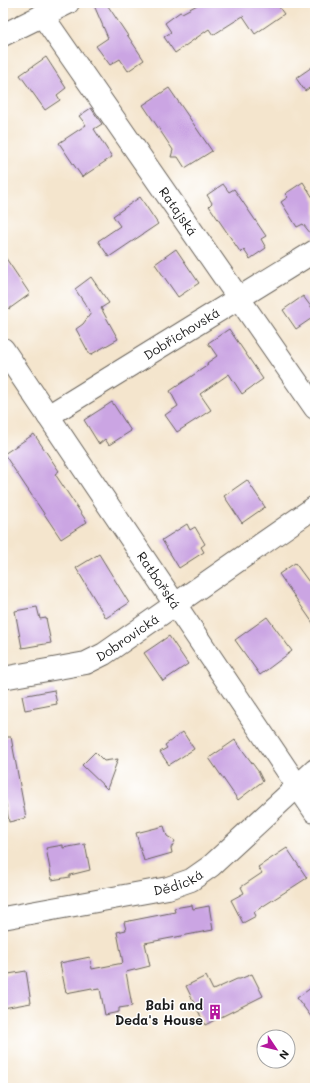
<svg xmlns="http://www.w3.org/2000/svg" width="318" height="1091" font-family="Mali,sans-serif">
<style>
.building{fill:#cba5e3}
.lines{fill:none;stroke-linecap:round;stroke-linejoin:round}
.minor-casing{stroke:#68625a;stroke-width:24}
.minor{stroke:#fff;stroke-width:22}
.labels{text-anchor:middle;stroke-width:3;stroke-linejoin:round;paint-order:stroke}
.street-label{font-size:13px;fill:#1c1c1c;stroke:#fff}
.poi-label{font-size:13px;font-weight:bold;fill:#1c1c1c;stroke:#fff;text-anchor:end}
</style>
<rect width="100%" height="100%" fill="#fff"/>
<filter id="ink" filterUnits="userSpaceOnUse"><feTurbulence type="fractalNoise" baseFrequency=".025" numOctaves="2"/><feDisplacementMap in="SourceGraphic" scale="8" xChannelSelector="R" yChannelSelector="G"/><feConvolveMatrix kernelMatrix="1 2 1 2 8 2 1 2 1" color-interpolation-filters="sRGB"/></filter>
<filter id="wash" filterUnits="userSpaceOnUse"><feTurbulence type="fractalNoise" baseFrequency=".012" numOctaves="4" result="noise"/><feDisplacementMap in="SourceGraphic" scale="16" xChannelSelector="R" yChannelSelector="G"/><feGaussianBlur stdDeviation="0.9" result="paint"/><feColorMatrix in="noise" values="0 0 0 0 0 0 0 0 0 0 0 0 0 0 0 0 0 1.4 0 .05"/><feComposite in="paint" operator="in"/></filter>
<g filter="url(#wash)">
<rect width="100%" height="100%" fill="#f4e5cd"/>
<g id="blocks">
<!-- building -->
<path class="building" d="M93 3H106L144 60 128 71 120 59 110 65 96 46 108 38Z
M201 3H276L284 14 255 34 243 16 213 35 209 29 175 53 164 37 171 32 165 23 180 12 182 13Z
M46 57 66 88 57 95 60 100 45 110 20 75Z
M315 65V84L305 91 296 78Z
M169 88 212 151 185 168 178 157H171L173 150 143 105Z
M91 108 102 124 94 129 112 157 82 177 59 143 86 125 79 116Z
M303 182 315 201V239L303 224 297 227 281 202 288 197 285 194Z
M223 184 229 192 234 189 266 236 261 239 266 248 250 259 244 250 241 253 209 206 212 203 207 195Z
M140 197 158 224 109 257 98 241 120 226 113 216Z
M176 249 199 283 178 297 155 264Z
M3 254 30 294 9 309 3 300Z
M91 277 109 303 101 308 118 339 90 355 76 329 83 324 91 313 75 289Z
M303 296 315 312V316L296 329 283 310Z
M229 329 263 379 242 394 229 374 200 394 211 410 177 432 165 415 178 406 170 391 208 365 207 363 217 356 208 343Z
M112 402 131 431 109 445 105 439 99 444 84 420Z
M34 434 59 471 55 474 87 522 61 539 4 454Z
M247 480 265 507 242 523 224 496Z
M187 524 190 530 195 527 205 544 201 547 204 552 179 568 162 540Z
M99 554 129 603 106 618 76 568Z
M295 563 309 582 315 578V626L279 574Z
M37 607 40 619 46 618 51 643 22 648 15 611Z
M267 617 292 651 260 675 235 640Z
M169 636 188 664 163 681 144 653Z
M54 690 57 704 25 710 22 696Z
M183 732 194 749 169 765 160 752 167 748 165 745Z
M3 737H11L26 818 9 822 3 790Z
M235 740 258 771 263 781 238 800 209 758Z
M95 752 104 761 118 759 107 789 82 765Z
M164 826 167 836 175 841 171 848 172 853 144 861 136 833Z
M85 844 90 870 70 875V877L52 880 46 848 63 845V848Z
M287 848 307 878 254 912 256 916 243 923 231 900 244 893 241 887 262 873 258 867Z
M192 905 193 909 209 906 213 930 145 943 150 966 126 972 132 1006 119 1008V1012L105 1015 100 989 92 990V988L66 993 60 963 90 957 92 969 123 963 117 932 126 930 124 922 175 912 174 908Z
M26 971 31 1003 3 1008V975Z
M252 974 263 996 205 1025 186 986 206 976 213 990 237 979H240Z
M315 985V1022L297 998Z"/>
</g>
</g>
<g filter="url(#ink)">
<use href="#blocks" fill-opacity="0" stroke="#68625a" stroke-width="1"/>
<g class="lines">
<!-- minor casing -->
<g class="minor-casing">
<g id="minor">
<path id="s1" d="M42 15 315 408"/>
<path d="M3 35 68 3"/>
<path id="s2" d="M3 349 315 812"/>
<path id="s3" d="M48 416 315 251"/>
<path id="s4" d="M3 678 86 663 104 654 315 507"/>
<path id="s5" d="M3 918 168 888 191 880 211 866 315 770"/>
</g>
</g>
<!-- minor -->
<use href="#minor" class="minor"/>
</g>
</g>
<!-- icons -->
<defs>
<g id="building-bare" transform="scale(1.2)"><path d="M-4-6H4V6H1V3H-1V6H-4ZM-2.5-4.3h1.7v1.8h-1.7ZM.8-4.3h1.7v1.8H.8ZM-2.5-1h1.7V.8h-1.7ZM.8-1h1.7V.8H.8Z" fill="#b5179e" stroke="#fff" stroke-width="2.5" paint-order="stroke"/></g>
</defs>
<g fill-rule="evenodd">
<use href="#building-bare" x="215" y="1012"/>
</g>
<g class="labels">
<!-- street labels -->
<g class="street-label">
<text dy="5" stroke="none"><textPath href="#s1" startOffset="239">Ratajská</textPath></text>
<text dy="5" stroke="none"><textPath href="#s3" startOffset="157">Dobřichovská</textPath></text>
<text dy="5" stroke="none"><textPath href="#s2" startOffset="279">Ratbořská</textPath></text>
<text dy="5" stroke="none"><textPath href="#s4" startOffset="133">Dobrovická</textPath></text>
<text dy="5" stroke="none"><textPath href="#s5" startOffset="179">Dědická</textPath></text>
</g>
<!-- poi labels -->
<g class="poi-label">
<text x="203" y="1010">Babi and<tspan x="203" dy="15">Deda's House</tspan></text>
</g>
</g>
<!-- margin -->
<rect width="318" height="1091" fill="none" stroke="#fff" stroke-width="16"/>
<!-- north arrow -->
<g transform="translate(276 1049) rotate(125)"><circle r="19" fill="#ffffff" stroke="#a4a4a4"/>
<path d="M0-3L7 15L0 10L-7 15Z" fill="#b5179e"/>
<text y="-6" font-size="11" font-weight="bold" text-anchor="middle" fill="#1c1c1c">N</text>
</g>
</svg>
